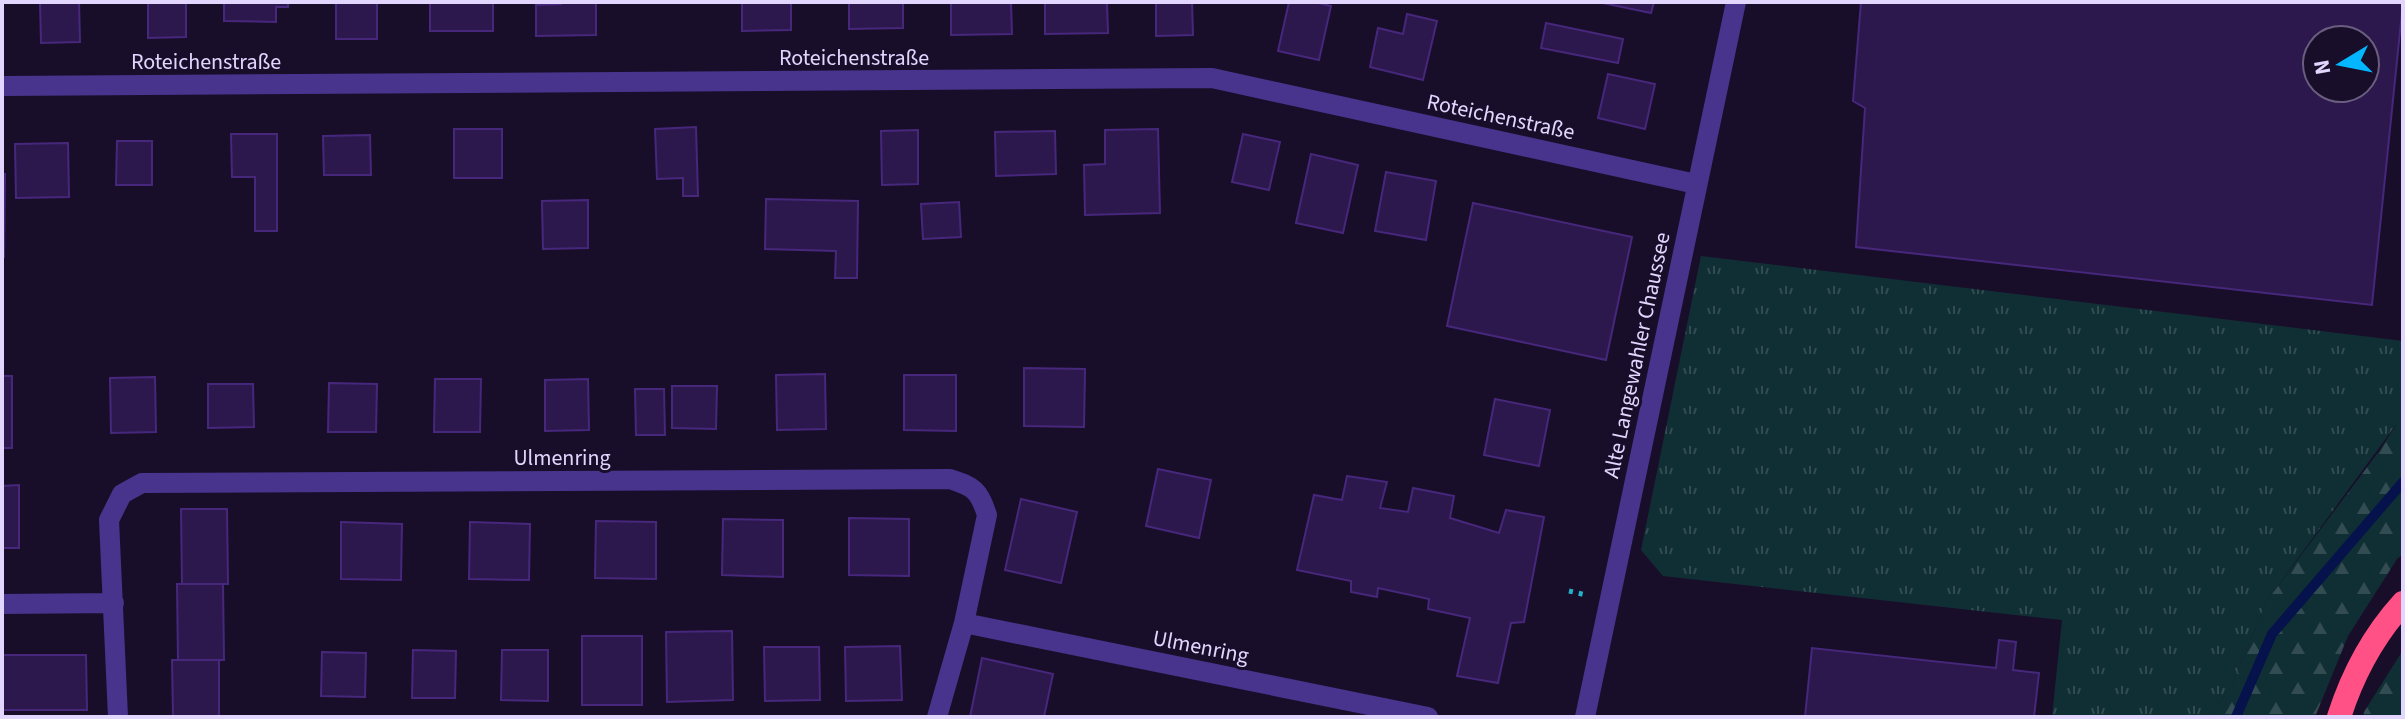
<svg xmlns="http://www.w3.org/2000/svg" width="2405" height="719" font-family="'Source Sans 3',sans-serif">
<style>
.grass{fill:url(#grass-tufts)}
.forest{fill:url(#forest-firs)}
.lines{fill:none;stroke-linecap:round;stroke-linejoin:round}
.stream{stroke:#05124b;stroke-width:10}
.building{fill:#2c184d;stroke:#47277b;stroke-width:2;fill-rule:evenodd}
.path{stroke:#23b2c6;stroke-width:5;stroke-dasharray:4 6;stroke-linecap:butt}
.minor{stroke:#48348d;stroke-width:20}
.motorway{stroke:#ff5185;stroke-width:24}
.labels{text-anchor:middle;stroke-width:6;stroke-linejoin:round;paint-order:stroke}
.street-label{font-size:22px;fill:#e2d6ff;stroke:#180e2a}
</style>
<defs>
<pattern id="grass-tufts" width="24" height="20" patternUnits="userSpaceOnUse" patternTransform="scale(2)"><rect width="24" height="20" fill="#102f34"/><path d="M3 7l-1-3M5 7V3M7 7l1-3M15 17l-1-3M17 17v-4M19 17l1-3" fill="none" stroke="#324c52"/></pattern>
<pattern id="forest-firs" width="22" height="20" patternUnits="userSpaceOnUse" patternTransform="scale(2)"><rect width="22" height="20" fill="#102f34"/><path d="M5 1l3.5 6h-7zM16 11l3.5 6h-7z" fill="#324c52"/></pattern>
</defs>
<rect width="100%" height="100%" fill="#180e2a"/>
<!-- grass -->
<path class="grass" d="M1701 256 2403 341V415L2266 602 2233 683 2209 717H2052L2062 620 1663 576 1641 550Z"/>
<!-- forest -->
<path class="forest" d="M2403 414V554L2397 559 2348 636 2315 717H2209L2233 683 2266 602 2380 450Z
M2403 650V717H2363L2364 712Z"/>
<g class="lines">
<!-- stream -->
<path class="stream" d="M2236 717 2272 634 2403 482"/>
</g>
<!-- building -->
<path class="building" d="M40 2H79L80 42 41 43Z
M148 2 186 3V37L148 38Z
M224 2H288V7H276V22L224 21Z
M336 2H377V39H336Z
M430 2H493V31H430Z
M561 2H596V35L536 36V5L561 4Z
M742 2H791V30L742 31Z
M849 2H903V28L849 29Z
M951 2H1011L1012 34 951 35Z
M1045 2H1107L1108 33 1045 34Z
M1156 2H1192L1193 35 1156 36Z
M1289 2H1314L1331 6 1319 60 1278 51Z
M1598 2H1654L1651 13Z
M1861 2H2403L2372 305 1856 247 1865 108 1853 101ZM2317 40H2365V88H2317Z
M1407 14 1437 21 1423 80 1370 67 1378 28 1403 34Z
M1546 23 1623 39 1618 63 1541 48Z
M1608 74 1655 84 1645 129 1598 118Z
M696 127 698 196H683V178L657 179 655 129Z
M454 129H502V178H454Z
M1158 129 1160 213 1085 215 1084 165 1105 164V130Z
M918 130V184L882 185 881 131Z
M1055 131 1056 174 996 176 995 132Z
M231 134H277V231H255V177H232Z
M1243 134 1280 142 1269 190 1232 182Z
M370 135 371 175H324L323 136Z
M117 141H152V185H116Z
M68 143 69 197 16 198 15 144Z
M1311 154 1358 165 1343 233 1296 223Z
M1386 172 1436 181 1426 240 1375 231Z
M2 174H5L4 257H2Z
M766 199 858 201 857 278H835L836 251 765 249Z
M588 200V248L543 249 542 201Z
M959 202 961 237 923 239 921 204Z
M1473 203 1632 237 1606 360 1447 326Z
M1024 368 1085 369 1084 427 1024 426Z
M825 374 826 429 777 430 776 375Z
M904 375H956V431L904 430Z
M2 376H12V448H2Z
M155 377 156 432 111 433 110 378Z
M435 379H481L480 432H434Z
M588 379 589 430 545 431V380Z
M329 383 377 384 376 432H328Z
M208 384H253L254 427 208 428Z
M672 386H717L716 429 672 428Z
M635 389H664L665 435H636Z
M1495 399 1550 410 1539 466 1484 455Z
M1158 469 1211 480 1199 538 1146 526Z
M1347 476 1387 482 1380 508 1408 512 1413 488 1454 496 1450 518 1499 533 1506 510 1544 517 1524 622 1511 623 1498 683 1457 676 1470 618 1428 609 1429 599 1378 588 1377 597 1351 592V581L1297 570 1314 495 1342 500Z
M19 485V548H2V486Z
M1021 499 1077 512 1061 583 1005 570Z
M181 509H227L228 584H182Z
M849 518 909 519V576L849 575Z
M723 519 783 520V577L722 575Z
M596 521 656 522V579L595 578Z
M341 522 402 524 401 580 341 579Z
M470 522 530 524 529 580 469 579Z
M177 584H223L224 660H178Z
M732 631 733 700 667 702 666 632Z
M582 636H642V705H582Z
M1999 640 2016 642 2013 670 2039 673 2034 717H1805L1812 648 1996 668Z
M900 646 902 700 846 701 845 647Z
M764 647H819L820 700 765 701Z
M413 650 456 651 455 698H412Z
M502 650H548V701L501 700Z
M322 652 366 653 365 697 321 696Z
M2 655H86L87 710H2Z
M982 658 1053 674 1044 717H970Z
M172 660H219V717H173Z"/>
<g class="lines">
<!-- path -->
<path class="path" d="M1569 591 1586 595"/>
<!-- minor -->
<path class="minor" d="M2 86 1212 78 1696 184
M2 604 114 603
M964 623 1428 717
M118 717 109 520 122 494 142 483 950 479C974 487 979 490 987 515L964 623 937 717
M1585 717 1736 2"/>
<!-- motorway -->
<path class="motorway" d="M2339 717C2352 676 2374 635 2403 603"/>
</g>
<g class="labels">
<!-- street labels -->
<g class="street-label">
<text x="854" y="65">Roteichenstraße</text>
<text x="206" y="69">Roteichenstraße</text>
<text transform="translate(1501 116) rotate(12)" y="8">Roteichenstraße</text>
<text transform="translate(1636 355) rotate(-78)" y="8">Alte Langewahler Chaussee</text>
<text x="562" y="465">Ulmenring</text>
<text transform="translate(1201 646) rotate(11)" y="8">Ulmenring</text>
</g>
</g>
<!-- border -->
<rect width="2405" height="719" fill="none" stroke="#e2d6ff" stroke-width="8"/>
<!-- north arrow -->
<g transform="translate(2341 64) rotate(260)"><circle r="38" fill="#180e2a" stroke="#695e7f" stroke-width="2"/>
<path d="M0-6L14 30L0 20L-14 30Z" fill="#02b7ff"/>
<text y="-12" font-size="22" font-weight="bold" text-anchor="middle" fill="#e2d6ff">N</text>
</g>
</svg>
